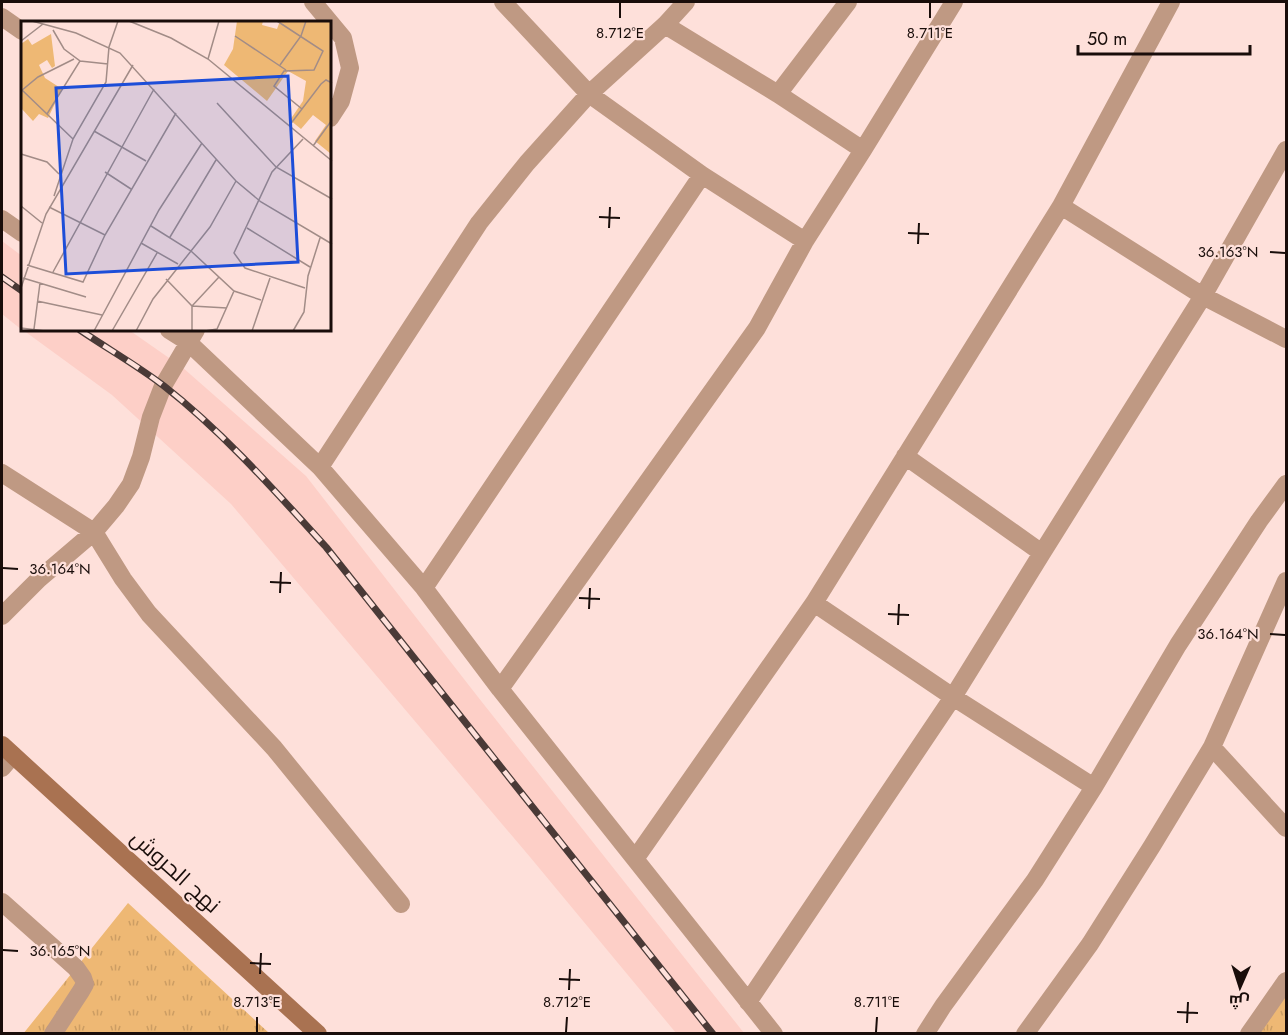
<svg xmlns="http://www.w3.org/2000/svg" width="1288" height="1035" font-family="Jost,Cairo,sans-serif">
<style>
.built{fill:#fdcfc7}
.grass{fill:url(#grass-tufts)}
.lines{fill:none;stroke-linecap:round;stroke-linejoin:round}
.street{stroke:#bf9983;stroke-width:18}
.secondary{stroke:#a97251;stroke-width:18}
.rail-casing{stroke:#4a3a37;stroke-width:7}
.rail{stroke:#fee0da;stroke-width:4.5;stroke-dasharray:14;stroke-linecap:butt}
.ticks{fill:none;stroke:#190d0a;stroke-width:2}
.labels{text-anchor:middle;stroke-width:4.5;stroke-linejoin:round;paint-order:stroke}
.street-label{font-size:22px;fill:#190d0a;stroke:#fee0da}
.inset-road{fill:none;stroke:#a28c87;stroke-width:1.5}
.view{fill:#1d4ed8;fill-opacity:0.15;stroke:#1d4ed8;stroke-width:3}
.inset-edge{fill:none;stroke:#190d0a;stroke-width:3}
.ticks-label{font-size:15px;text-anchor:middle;fill:#190d0a;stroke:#fee0da;stroke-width:4.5;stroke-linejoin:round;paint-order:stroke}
</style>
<defs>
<pattern id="grass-tufts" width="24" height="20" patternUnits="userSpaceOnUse" patternTransform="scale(1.5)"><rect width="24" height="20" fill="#eeb874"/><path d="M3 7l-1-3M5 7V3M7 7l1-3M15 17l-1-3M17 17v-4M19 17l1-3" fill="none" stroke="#cc9d63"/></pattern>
</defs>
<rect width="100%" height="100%" fill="#fee0da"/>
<!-- built -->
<path class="built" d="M2 241 22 256V330L2 314Z
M23 330H129L182 367 306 476 478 697 744 1033H676L530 857 231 504 112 395Z"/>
<!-- grass -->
<path class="grass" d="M128 903 269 1033 23 1034Z
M1286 970V1033H1261L1254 1028Z"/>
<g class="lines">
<!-- street -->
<path class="street" d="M313 2 343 38 350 68 341 101 330 118
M503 2 589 94 702 175 805 241
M2 17 22 31
M665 25 778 94 863 150
M778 94 848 2
M1061 206 1203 296 1286 339
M2 219 22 233
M169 330 188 342 320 467 424 588 500 689 774 1034
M905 456 1042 553
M320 467 479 223 527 163 589 94 665 25 686 2
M2 473 94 532 123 579 149 614 274 748 401 904
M424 588 702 175
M814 603 953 697 1094 787
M2 616 39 579 94 532 116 506 131 484 141 457 151 417 163 386 196 330
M500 689 757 328 805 241 863 150 954 2
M1212 747 1286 828
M2 768 13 755
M635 859 814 603 1061 206 1171 2
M2 902 76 968 83 978 85 984 81 991 53 1034
M748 1002 953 697 1042 553 1203 296 1286 150
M925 1034 943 1006 1035 880 1094 787 1178 645 1259 521 1286 484
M1025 1034 1090 944 1152 846 1212 747 1286 581
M1249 1034 1286 981"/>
<!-- secondary -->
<path class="secondary" d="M2 745 318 1034"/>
<!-- rail casing -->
<g class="rail-casing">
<path id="rail" d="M2 277 22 291
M80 330C108 349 138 366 164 386 224 433 275 491 326 547L713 1034"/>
</g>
<!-- rail -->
<use href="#rail" class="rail"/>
</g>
<!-- ticks -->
<path class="ticks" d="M620 18V3M930 18V3M599 217 620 218M609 228 610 207M908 233 929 234M918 244 919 223M1270 252 1285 253M3 568 18 569M270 582 291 583M280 593 281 572M579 598 600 599M589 609 590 588M888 614 909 615M898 625 899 604M1270 634 1285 635M3 950 18 951M250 963 271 964M260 974 261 953M559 979 580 980M569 990 570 969M1177 1012 1198 1013M1187 1023 1188 1002M257 1032V1017M566 1032 567 1017M876 1032 877 1017"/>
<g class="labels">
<!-- street labels -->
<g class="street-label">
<text transform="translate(176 871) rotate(42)" y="8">نهج الحروش</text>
</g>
</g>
<!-- overview -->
<g transform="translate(21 21)">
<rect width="310" height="310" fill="#fee0da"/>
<path d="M216 0H242L241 4 256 8 259 0H310V133L294 120 305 104 292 94 280 108 269 99 282 80 285 60 267 50 246 80 203 44 212 28ZM30 13 34 45 31 47 26 39 18 44 24 57 41 68 27 97 18 93 12 100 0 87V23L7 18 11 24Z" fill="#eeb874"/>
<path class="inset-road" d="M11 0 55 12 99 32 215 160 240 181 311 223M108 0 150 17 187 38 311 140M256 0 302 30 293 49 263 50 253 65 281 88M214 15 265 49M0 20 22 3M187 38 198 0M59 40 87 43M259 44 280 15 285 0M1 69 52 118M0 70 17 56 53 38M196 82 255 146 311 178M26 93 59 40 43 28 32 9M268 105 300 63 305 59 311 62M73 110 125 140M282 118 251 151 213 232 224 247 284 267M292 125 311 99M0 133 26 141 38 153M84 151 110 168M33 175 52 118 85 61 88 26 97 0M0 185 21 202M28 186 84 214M130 205 170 230 213 270 240 279M226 207 289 246M149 216 195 139M120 222 157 243M6 244 62 261 84 214 155 92M32 251 133 68M2 257 65 276M145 258 171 285 206 287M0 267 25 193 112 44M16 280 81 294M0 307 24 310M13 308 19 262M73 310 138 189 181 122M91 310 136 232M108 310H132M115 310 132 278 189 206 215 160M171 310V285L198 256M184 310 196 308 213 270M231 310 249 257M272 310 283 291 287 255 299 217"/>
<path class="view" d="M267 55 277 241 45 253 35 67Z"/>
<rect width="310" height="310" class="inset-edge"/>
</g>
<g class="ticks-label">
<text x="620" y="38">8.712°E</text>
<text x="930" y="38">8.711°E</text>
<text x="1228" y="257">36.163°N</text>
<text x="60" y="574">36.164°N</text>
<text x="1228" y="639">36.164°N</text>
<text x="60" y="956">36.165°N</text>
<text x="257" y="1007">8.713°E</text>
<text x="567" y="1007">8.712°E</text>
<text x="877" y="1007">8.711°E</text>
</g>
<!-- border -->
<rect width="1288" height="1035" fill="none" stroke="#190d0a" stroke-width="6"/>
<!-- north arrow -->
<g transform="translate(1240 987) rotate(183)" stroke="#fee0da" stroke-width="4.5" paint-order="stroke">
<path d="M0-4.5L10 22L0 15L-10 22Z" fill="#190d0a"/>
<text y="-9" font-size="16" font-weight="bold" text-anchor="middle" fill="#190d0a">ش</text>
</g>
<!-- scale -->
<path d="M1078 45v9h172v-9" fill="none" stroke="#190d0a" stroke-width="3"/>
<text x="1087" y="45" font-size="18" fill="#190d0a" stroke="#fee0da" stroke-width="4.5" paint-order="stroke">50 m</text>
</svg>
